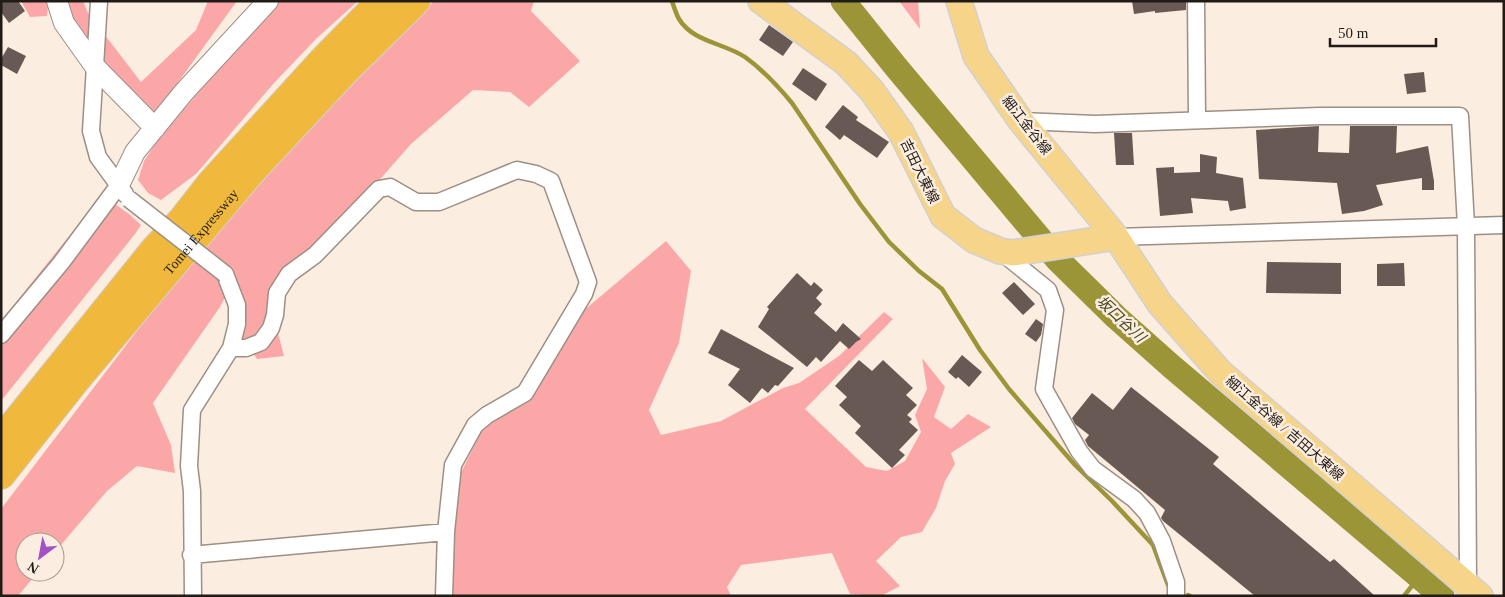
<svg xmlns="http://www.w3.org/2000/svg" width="1505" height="597" font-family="'Times New Roman','Noto Sans JP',serif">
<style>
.green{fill:#fca7a7}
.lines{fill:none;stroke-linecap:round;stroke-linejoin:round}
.stream{stroke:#9c9538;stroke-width:4.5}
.river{stroke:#9c9538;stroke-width:25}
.building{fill:#695954}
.minor-casing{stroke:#9c8f84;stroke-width:19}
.tertiary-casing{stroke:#9c8f84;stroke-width:22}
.primary-casing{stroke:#d2d1d0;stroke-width:28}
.motorway-casing{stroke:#d2d1d0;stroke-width:30}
.minor{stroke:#fff;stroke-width:16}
.tertiary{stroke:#fff;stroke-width:20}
.primary{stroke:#f6d58b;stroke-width:25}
.motorway{stroke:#f0b93d;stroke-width:28}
.minor-bridge-casing{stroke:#9c8f84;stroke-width:19;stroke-linecap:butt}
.minor-bridge{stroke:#fff;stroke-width:16}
.labels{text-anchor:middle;stroke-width:5;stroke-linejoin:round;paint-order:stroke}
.street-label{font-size:14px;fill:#201b16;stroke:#fcede1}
.water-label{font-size:15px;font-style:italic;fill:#4a4620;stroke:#fcede1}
</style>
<rect width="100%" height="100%" fill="#fcede1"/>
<!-- green -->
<path class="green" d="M21 1H47L48 6 47 16 30 17Z
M58 1H83L88 13 141 82 196 30 208 1H237L155 114 145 113 97 70Z
M280 1H358L316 39 274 83 196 174 161 200 148 193 138 180 144 161 158 140 259 21Z
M434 1H534L531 11 580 61 529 107 510 92 473 90 411 144 339 226 283 297 277 329 284 356 257 359 242 337 230 288 220 307 153 403 171 445 175 473 137 466 107 491 55 552V542H25V572H38L18 596H1V509L201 247 321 111Z
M899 1H918L920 29Z
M102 195 129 214 141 225 135 234 1 401V321Z
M666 241 691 271 679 343 649 410 661 435 721 421 783 388 799 383 839 356 884 312 893 319 805 409 866 467 887 471 905 461 921 432 915 415 927 389 922 358 945 387 934 417 951 429 968 414 991 427 951 453 955 464 945 481 936 508 922 532 901 537 876 561 900 586 881 596 850 594 832 553 741 565 727 587 731 596H438L449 497 485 424 544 377 582 312Z"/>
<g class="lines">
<!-- stream -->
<path class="stream" d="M672 1C674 7 676 14 679 19 693 42 724 43 745 57 763 70 778 86 792 103L860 204 889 242 919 271 942 289 980 350 1009 389 1075 465 1112 501 1153 545 1168 585
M1188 595 1190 596
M1404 596 1419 577"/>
<!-- river -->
<path class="river" d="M843 1 896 67 1057 259 1116 317 1171 366 1442 596"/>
</g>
<!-- building -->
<path class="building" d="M1 1H18L25 11 9 23 1 12Z
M1132 1H1186V10L1155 13V11L1134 14Z
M769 25 793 42 783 56 759 40Z
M8 47 26 56 17 74 1 65V59Z
M803 68 827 84 816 101 792 84Z
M1424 72 1426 92 1407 94 1404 74Z
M843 105 858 117 856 120 889 142 877 158 844 135 840 140 825 127Z
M1319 126 1318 152 1349 153 1350 126H1397L1396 153 1428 146 1434 181V190H1422V178L1376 185 1383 205 1364 211 1342 214 1337 183 1259 179 1256 130Z
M1114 133H1132L1134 165H1116Z
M1200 154 1217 157 1216 173 1243 178 1246 208 1230 211 1228 201 1191 198 1193 213 1160 216 1156 168 1174 167V173L1200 172Z
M1267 262 1341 263V294L1266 293Z
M1404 263 1405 286H1377V264Z
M797 273 811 286 814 282 823 290 816 298 822 304 814 313 836 332 843 323 861 339 856 342 849 349 840 341 821 362 816 357 807 367 758 327 769 309 767 307Z
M1014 282 1035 304 1023 315 1002 293Z
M1036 319 1043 324 1041 335 1036 342 1025 334Z
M721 329 794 368 778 386 775 385 768 393 762 388 750 403 728 385 740 369 708 353Z
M962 355 982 372 969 387 958 377 956 379 948 372Z
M859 360 872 371 883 360 913 388 906 395 917 405 907 415 912 419 909 422 918 430 899 450 905 455 892 468 855 433 861 426 839 405 847 397 835 386Z
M1131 387 1219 457 1213 464 1330 562 1334 559 1375 596H1255L1163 521 1161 518 1165 510 1088 446 1085 440 1089 435 1075 424 1072 418 1092 393 1113 410Z"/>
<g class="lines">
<!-- minor casing -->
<g class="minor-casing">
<path id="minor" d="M99 1 91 131 98 157 125 194
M1196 1 1197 120
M1021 121 1095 124 1320 116H1460L1466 226 1468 585
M1116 237 1504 225
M1000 251 1048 290 1055 310 1044 389 1079 451 1093 469 1134 499 1147 513 1162 541 1176 582V596
M1 335 61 263 119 185
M231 348H246L261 342 271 328 275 315 277 293 289 274 315 255 379 189 390 187 416 202H439L517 170 536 174 551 181 588 282 584 294 525 393 487 415 475 425 453 465 446 532 444 596
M191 555 446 532
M193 596 192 491 189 466 192 410 231 348 237 324V305L225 274"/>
</g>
<!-- tertiary casing -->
<g class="tertiary-casing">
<path id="tertiary" d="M57 1 64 23 96 68 155 128
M119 185 135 152 184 92 268 1"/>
</g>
<!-- primary casing -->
<g class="primary-casing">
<path id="primary" d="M761 1 846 63 872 91 901 132 943 216 974 240 1000 251 1013 253 1116 237
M959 1 976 56 1021 121 1116 237 1160 304 1220 372 1480 596"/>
</g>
<!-- motorway casing -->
<g class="motorway-casing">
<g id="motorway">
<path d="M1 440 154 250 182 220 211 183 324 59 381 1"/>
<path id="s1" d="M1 475 76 380 251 172 346 70 416 1"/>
</g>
</g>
<!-- minor -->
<use href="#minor" class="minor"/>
<!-- tertiary -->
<use href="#tertiary" class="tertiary"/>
<!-- primary -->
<use href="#primary" class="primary"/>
<!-- motorway -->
<use href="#motorway" class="motorway"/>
<!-- minor-bridge casing -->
<g class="minor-bridge-casing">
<path id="minor-bridge" d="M129 199 225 274"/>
</g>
<!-- minor-bridge -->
<use href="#minor-bridge" class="minor-bridge"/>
</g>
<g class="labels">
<!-- street labels -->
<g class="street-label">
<text transform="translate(1027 125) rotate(52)" y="5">細江金谷線</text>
<text transform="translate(920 171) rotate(64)" y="5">吉田大東線</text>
<text dy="5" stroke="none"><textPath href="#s1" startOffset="315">Tomei Expressway</textPath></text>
<text transform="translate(1285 428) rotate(41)" y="5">細江金谷線 / 吉田大東線</text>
</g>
<!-- water labels -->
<g class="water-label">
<text transform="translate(1121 319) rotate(43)" y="5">坂口谷川</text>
</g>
</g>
<!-- border -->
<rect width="1505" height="597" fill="none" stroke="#201b16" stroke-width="5"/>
<!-- north arrow -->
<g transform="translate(40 557) rotate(212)"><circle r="24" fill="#fcede1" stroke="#a49990"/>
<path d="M0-4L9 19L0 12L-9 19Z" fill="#a252c2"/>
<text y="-8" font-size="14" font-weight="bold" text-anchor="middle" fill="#201b16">N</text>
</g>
<!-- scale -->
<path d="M1330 38v8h106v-8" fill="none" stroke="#201b16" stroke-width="2.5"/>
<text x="1338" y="38" font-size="15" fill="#201b16" stroke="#fcede1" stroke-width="4" paint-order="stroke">50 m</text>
</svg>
